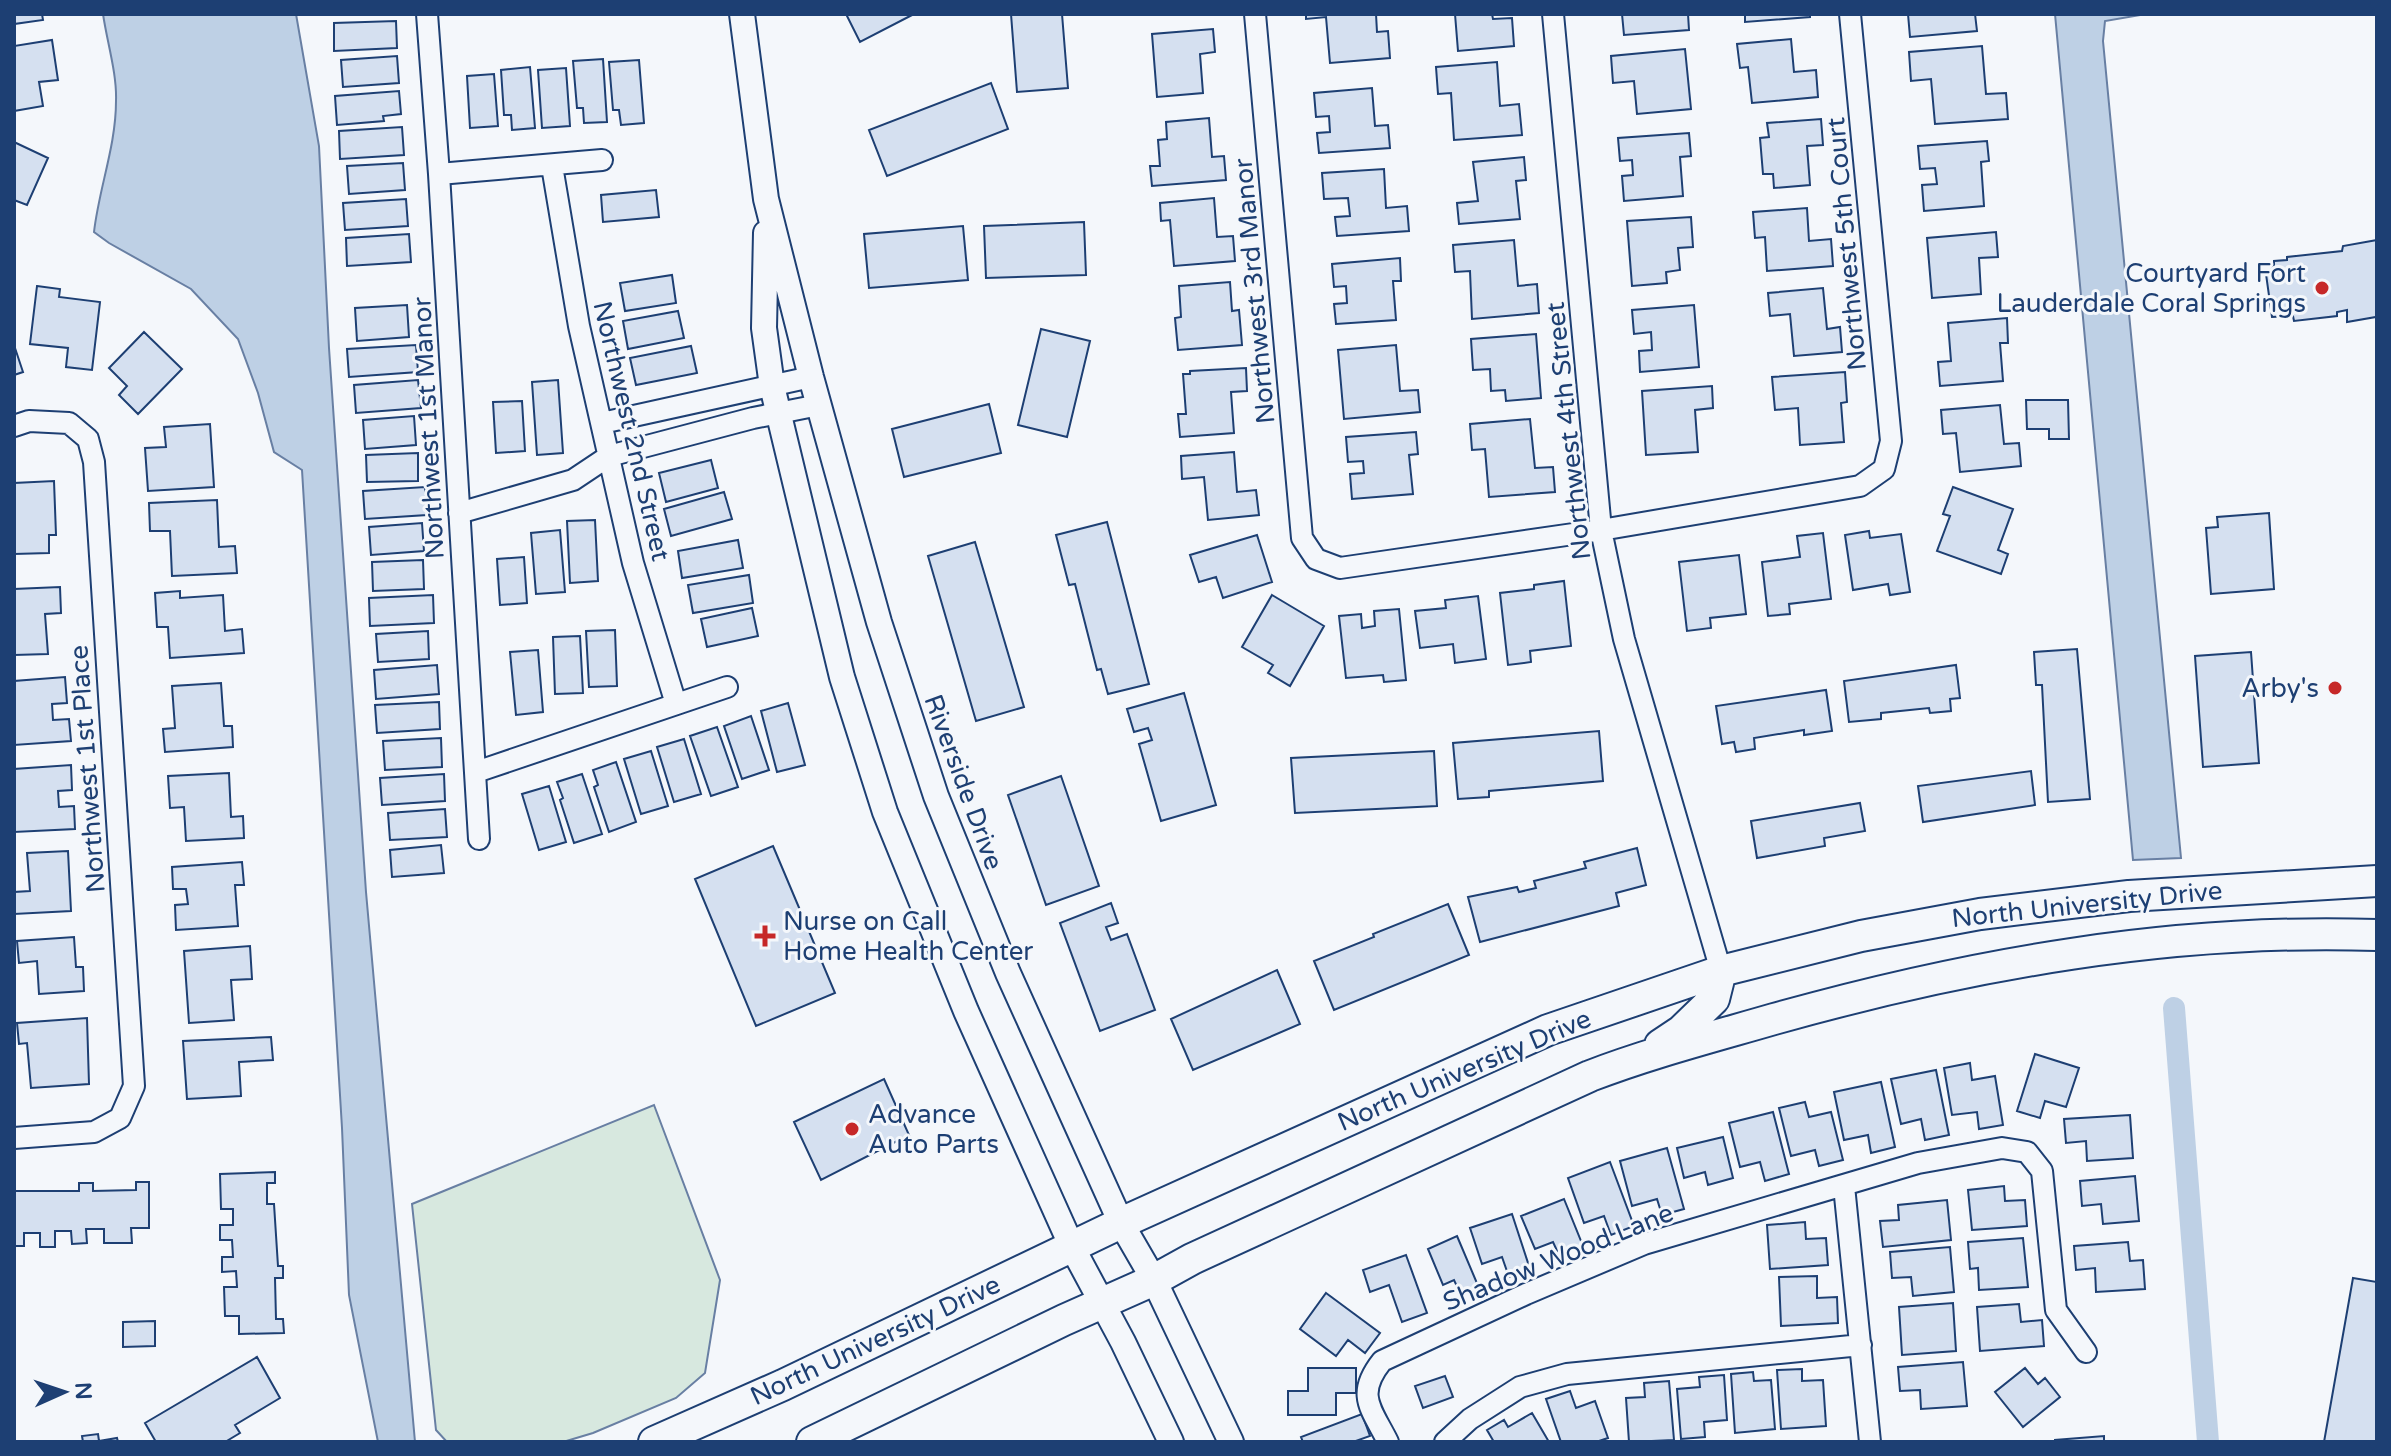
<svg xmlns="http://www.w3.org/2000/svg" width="2391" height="1456" font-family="'Varela Round',sans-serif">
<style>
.green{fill:#d7e8df;stroke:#687fa3;stroke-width:2}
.water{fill:#bed0e5;stroke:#687fa3;stroke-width:2}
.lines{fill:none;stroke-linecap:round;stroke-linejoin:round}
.canal{stroke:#bed0e5;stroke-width:22}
.building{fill:#d5e0f0;stroke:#1d3f73;stroke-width:2}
.minor-casing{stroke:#1d3f73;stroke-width:24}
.tertiary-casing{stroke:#1d3f73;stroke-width:28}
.primary-casing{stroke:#1d3f73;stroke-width:34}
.minor{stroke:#f4f7fb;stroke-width:20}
.tertiary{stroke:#f4f7fb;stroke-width:24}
.primary{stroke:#f4f7fb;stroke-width:30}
.poi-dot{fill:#c62828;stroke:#f4f7fb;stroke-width:3}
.labels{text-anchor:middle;stroke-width:6;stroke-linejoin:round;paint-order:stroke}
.street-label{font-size:26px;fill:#1d3f73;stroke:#f4f7fb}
.poi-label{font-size:26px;fill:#1d3f73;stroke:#f4f7fb;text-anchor:end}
</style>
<rect width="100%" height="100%" fill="#f4f7fb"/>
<!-- green -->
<path class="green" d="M654 1105 720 1280 705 1373 676 1398 593 1433 563 1442H447L436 1430 412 1204Z"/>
<!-- water -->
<path class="water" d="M103 14H296L319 146 329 348 366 892 415 1442H378L349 1295 342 1128 302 470 274 452 258 393 238 339 191 289 109 243 94 232C99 188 116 146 116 101 117 73 107 42 103 14Z
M2055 14H2146L2105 21 2103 41 2181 858 2133 860Z"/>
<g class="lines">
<!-- canal -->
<path class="canal" d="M2174 1008 2208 1442"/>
</g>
<!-- building -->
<path class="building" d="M14 14H42L43 20 14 24Z
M846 14H914L860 42Z
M1011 14H1062L1068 88 1017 92Z
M1306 14H1376L1377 32 1388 31 1390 58 1330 63 1326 17 1306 19Z
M1455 14H1492L1493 19 1512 18 1514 46 1458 51Z
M1622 14H1688L1689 30 1624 35Z
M1745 14H1810V17L1745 22Z
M1908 14H1975L1977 31 1910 37Z
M396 21 397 48 334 51V23Z
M1213 29 1215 52 1200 54 1203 93 1157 97 1152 34Z
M1791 39 1794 72 1816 70 1818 97 1752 103 1748 67 1740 68 1737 44Z
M52 40 58 80 39 82 43 106 14 111V46Z
M1982 46 1986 94 2006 93 2008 119 1935 124 1931 79 1911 81 1909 52Z
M1685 49 1691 109 1637 114 1634 81 1613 83 1611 56Z
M397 56 399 83 343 87 341 60Z
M603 59 607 122 584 123 583 108H577L573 61Z
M639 60 644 123 621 125 619 110H613L609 62Z
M1497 62 1500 106 1519 104 1522 135 1454 140 1451 93 1438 94 1436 67Z
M530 67 535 128 512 130 511 115H504L501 70Z
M566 68 570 126 542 128 538 70Z
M494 74 498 126 470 128 467 76Z
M991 83 1008 129 887 176 869 130Z
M1372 88 1375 126 1388 125 1390 148 1319 153 1317 133 1330 132 1329 116 1316 117 1314 93Z
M399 91 401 114 383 116 384 121 337 125 335 96Z
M1209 118 1212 157 1224 156 1226 180 1152 186 1150 166H1160L1158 140 1167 139 1166 122Z
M1821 119 1823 145 1807 146 1810 185 1774 188 1773 174H1763L1760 138 1769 137 1767 123Z
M402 127 404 155 340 159 339 131Z
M1689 133 1691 156 1680 157 1683 196 1624 201 1622 176 1633 175 1632 160 1620 161 1618 138Z
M1987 141 1989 161 1981 162 1984 206 1924 211 1922 185 1937 184 1935 168 1920 169 1918 146Z
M14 142 48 158 27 205 14 200Z
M1524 157 1526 180 1516 181 1520 219 1459 224 1457 203 1478 201 1473 162Z
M403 163 405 190 349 194 347 166Z
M1384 169 1386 208 1407 206 1409 231 1337 236 1335 217 1350 216 1348 198 1324 199 1322 173Z
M656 190 659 217 603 222 601 195Z
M1214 198 1217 237 1233 236 1235 261 1174 266 1170 220 1161 221 1160 203Z
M406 199 408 226 345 230 343 203Z
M1807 208 1809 241 1831 239 1833 266 1767 271 1765 237 1755 238 1753 212Z
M1691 217 1693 247 1678 248 1680 270 1666 272 1667 283 1632 286 1627 221Z
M1084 222 1086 275 986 278 984 226Z
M963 226 968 280 869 288 864 234Z
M1996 232 1998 257 1979 258 1981 294 1932 298 1927 238Z
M409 234 411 262 347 266 346 238Z
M1514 240 1518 286 1537 284 1539 313 1472 319 1470 271 1455 272 1453 245Z
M2377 240V322L2376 317 2347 322V310L2337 312V316L2294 321 2293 316 2272 317 2265 267 2274 266V261L2287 260V257L2342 251 2343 246Z
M1400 258 1401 281H1393L1396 320 1336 324 1334 304 1347 303 1346 286 1334 287 1332 264Z
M672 275 676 303 625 311 620 283Z
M1230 282 1232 311 1239 310 1242 345 1178 350 1175 318 1181 317 1179 286Z
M37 286 60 289 59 297 100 302 92 370 66 367 68 348 30 344Z
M1823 288 1827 329 1840 327 1842 352 1794 356 1790 314 1770 316 1768 293Z
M407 305 409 337 357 341 355 308Z
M1694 305 1699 367 1640 372 1639 351 1652 350 1651 332 1634 334 1632 310Z
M678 311 684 338 628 349 623 321Z
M2007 318 2008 343H2000L2003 381 1940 386 1938 362 1951 361 1948 323Z
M1041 329 1090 341 1067 437 1018 425Z
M144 332 182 369 138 414 119 395 127 386 109 368Z
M1536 334 1541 398 1506 401 1505 390 1491 391 1490 369 1473 370 1471 339Z
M14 345 23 372 14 375Z
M416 345 418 372 349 377 347 349Z
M1396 345 1400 391 1418 390 1420 412 1344 419 1338 350Z
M691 346 697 373 636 385 630 358Z
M1246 368 1247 391 1231 392 1234 433 1180 437 1178 414H1186L1183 374H1190V371Z
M1845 372 1847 402 1841 403 1844 442 1800 445 1798 408 1775 410 1772 377Z
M418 380 421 408 356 413 354 385Z
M558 380 563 453 537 455 532 382Z
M1712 386 1713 408 1695 410 1698 452 1646 455 1642 391Z
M2026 400H2068L2069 439H2049V429H2027Z
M522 401 525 451 496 453 493 402Z
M989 404 1001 453 904 477 892 429Z
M2000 405 2004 444 2019 443 2021 466 1960 472 1956 433 1943 434 1941 410Z
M414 416 416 445 365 449 363 420Z
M1530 419 1535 468 1553 467 1555 492 1489 497 1485 449 1472 450 1470 424Z
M210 424 214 487 148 491 145 448 166 447 164 427Z
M1416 432 1418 454 1409 455 1413 494 1352 499 1350 474 1364 473 1363 461 1348 462 1346 437Z
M1234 452 1237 492 1256 490 1259 515 1208 520 1204 477 1182 479 1181 456Z
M418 453V481L367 482 366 455Z
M711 460 718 488 666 502 659 473Z
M54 481 56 535H49V553L14 554V483Z
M425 487 427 515 365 519 363 491Z
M1953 487 2013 509 1998 550 2008 554 2001 574 1937 551 1950 516 1943 514Z
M724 492 732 519 671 536 664 509Z
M217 500 219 547 235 546 237 573 172 576 170 531H150L149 503Z
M2269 513 2274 589 2211 594 2206 528 2218 527 2217 517Z
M595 520 598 581 570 583 567 521Z
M1107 522 1149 684 1108 694 1101 669 1097 670 1075 584 1069 585 1056 535Z
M422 523 424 551 371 555 369 527Z
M560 530 565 592 536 594 531 533Z
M1869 531 1870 538 1901 534 1910 592 1890 595 1888 584 1853 590 1845 535Z
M1823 533 1831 599 1789 604 1790 614 1768 616 1762 562 1800 557 1797 536Z
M1257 535 1272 582 1223 598 1216 577 1199 582 1190 555Z
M738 540 743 568 682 578 678 551Z
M975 542 1024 707 976 721 928 556Z
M1739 555 1746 614 1710 618 1711 628 1687 631 1679 562Z
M524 557 527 603 500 605 497 559Z
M423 560 424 589 373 591 372 562Z
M749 575 753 603 693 613 688 585Z
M1564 581 1571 646 1530 651 1531 662 1508 665 1500 593 1534 589V585Z
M60 587 61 613 45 614 48 654 14 655V589Z
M180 591V598L223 595 225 631 242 629 244 653 170 658 168 627H157L155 593Z
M433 595 434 623 370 626 369 598Z
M1272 595 1324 626 1290 686 1268 673 1273 665 1242 647Z
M1478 596 1486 659 1455 663 1453 644 1420 648 1415 611 1446 608 1445 600Z
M752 608 758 636 707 647 701 619Z
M1399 609 1406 680 1384 682 1383 675 1346 678 1339 616 1361 614 1362 628 1375 626 1374 611Z
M615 630 617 686 589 687 586 631Z
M428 631 429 659 378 662 376 634Z
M580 636 583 693 555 694 553 637Z
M2077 649 2090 799 2048 802 2042 685H2036L2034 652Z
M538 650 543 712 516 715 510 652Z
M2251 652 2259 763 2203 767 2195 656Z
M437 665 439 694 376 699 374 670Z
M1956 665 1960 698 1950 699 1951 711 1930 713 1929 708 1881 713V719L1849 722 1844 681Z
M65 677 67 703 52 704 53 720 69 719 71 741 14 745V681Z
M221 683 224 726H232L233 747 165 752 163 729 175 728 172 686Z
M1826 690 1832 731 1804 735V730L1754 738 1755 749 1736 752 1734 742 1722 744 1716 706Z
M1184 693 1216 805 1161 821 1139 744 1152 740 1148 728 1134 732 1127 709Z
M439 702 440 729 377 733 375 705Z
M788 703 805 765 777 772 761 711Z
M751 716 769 770 742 779 724 726Z
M717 727 738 787 711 796 690 736Z
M1599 731 1603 781 1489 791V797L1458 799 1453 743Z
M441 738 442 767 385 770 383 741Z
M684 739 701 794 674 802 657 747Z
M651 751 668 806 641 814 624 759Z
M1434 751 1437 806 1295 813 1291 758Z
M616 762 636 822 609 832 594 787 598 785 593 770Z
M71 765 72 790 58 791 59 807 74 806 75 829 14 832V769Z
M2031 771 2035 805 1923 822 1918 786Z
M229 773 231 817 243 816 244 838 186 841 184 807 170 808 168 776Z
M444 774 445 801 382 805 380 778Z
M582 774 602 834 574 843 560 800 563 798 557 782Z
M1061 776 1099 886 1046 905 1008 795Z
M549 786 566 842 539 850 522 794Z
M1860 803 1865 831 1824 838 1825 846 1757 858 1751 821Z
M445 809 447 837 390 840 388 813Z
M441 845 444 873 392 877 390 850Z
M773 846 835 993 756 1026 695 879Z
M1637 848 1646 885 1616 893 1619 906 1480 942 1468 897 1517 887 1519 892 1536 888 1534 881 1586 868 1584 862Z
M68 851 71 911 14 914V892L30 891 27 853Z
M242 862 244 885H235L238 926 176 930 175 905 188 904 186 889H173L172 867Z
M1111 903 1118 923 1106 927 1111 940 1127 934 1155 1010 1100 1031 1060 923Z
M1448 904 1469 955 1334 1010 1314 961 1374 937 1373 934Z
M74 937 76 967H83L84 991 39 994 37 961 19 963 17 941Z
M250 946 252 979 231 980 234 1020 189 1023 184 951Z
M1277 970 1300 1024 1193 1070 1171 1019Z
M87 1018 89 1084 31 1088 27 1043 19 1044 17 1023Z
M271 1037 273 1060 239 1062 241 1096 187 1099 183 1041Z
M2035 1054 2079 1068 2066 1107 2045 1101 2040 1118 2017 1111Z
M1970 1063 1972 1080 1995 1076 2003 1125 1979 1129 1977 1112 1952 1115 1944 1068Z
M1936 1070 1949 1135 1925 1140 1921 1119 1901 1124 1891 1079Z
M884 1079 909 1135 821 1180 794 1122Z
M1881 1082 1895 1147 1871 1153 1868 1135 1844 1140 1834 1092Z
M1805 1102 1809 1117 1831 1112 1843 1160 1819 1166 1815 1150 1791 1156 1779 1108Z
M1773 1112 1789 1174 1765 1181 1760 1162 1740 1167 1729 1123Z
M2130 1115 2133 1158 2087 1161 2086 1141 2066 1143 2064 1119Z
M1723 1137 1733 1178 1708 1185 1705 1172 1684 1178 1677 1148Z
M1667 1148 1684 1209 1662 1215 1657 1199 1632 1206 1620 1161Z
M1610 1162 1634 1226 1611 1235 1604 1216 1584 1223 1568 1178Z
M275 1172V1183H267V1204H274L278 1266H283V1278H275L276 1319H283L284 1333 239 1334V1316H225L224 1287H237L236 1271 222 1272V1257H233L232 1240H220V1225H233V1209H221L220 1174Z
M2135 1176 2139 1221 2103 1224 2101 1204 2082 1206 2080 1181Z
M136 1182H149V1228H131L132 1243H104V1229H86L87 1243 72 1244 71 1231H55V1247H40V1233H24V1246H14L15 1191H79V1183H93V1191L136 1190Z
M2004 1186 2005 1201 2025 1200 2027 1226 1972 1230 1968 1190Z
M1564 1199 1583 1246 1559 1255 1553 1242 1535 1249 1521 1216Z
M1947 1200 1951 1240 1883 1247 1880 1221 1899 1220 1898 1205Z
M1512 1214 1530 1269 1509 1277 1502 1257 1482 1264 1470 1228Z
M1805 1222 1806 1239 1826 1238 1828 1265 1770 1269 1767 1225Z
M1457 1236 1479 1288 1461 1295 1454 1280 1443 1285 1428 1249Z
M2023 1238 2028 1287 1979 1290 1978 1268 1970 1269 1968 1242Z
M2128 1242 2130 1261 2143 1260 2145 1289 2096 1292 2095 1268 2076 1270 2074 1246Z
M1950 1247 1954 1292 1913 1296 1911 1277 1892 1278 1890 1252Z
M1406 1255 1427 1313 1402 1322 1389 1285 1370 1292 1363 1270Z
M1817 1276V1298L1837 1297 1838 1323 1781 1326 1779 1277Z
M2353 1278 2377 1282V1442H2324Z
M1326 1293 1380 1333 1365 1353 1348 1340 1336 1356 1300 1329Z
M1953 1303 1956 1351 1902 1355 1899 1307Z
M2019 1304 2021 1322 2042 1320 2044 1346 1980 1351 1977 1307Z
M155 1321V1346L123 1347V1322Z
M257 1357 280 1398 235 1425 240 1433 225 1442H156L145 1423Z
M1963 1362 1967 1406 1921 1409 1920 1390 1900 1391 1898 1367Z
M1308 1368H1356V1393H1336V1415H1288V1391H1308Z
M2025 1368 2038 1384 2045 1378 2060 1397 2023 1427 1995 1392Z
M1802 1369V1381L1823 1380 1826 1426 1781 1429 1777 1370Z
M1753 1372 1754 1381 1771 1380 1775 1429 1735 1433 1731 1374Z
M1724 1375 1727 1420 1704 1422 1705 1437 1681 1439 1677 1389 1700 1387 1699 1377Z
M1445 1376 1453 1397 1423 1408 1415 1386Z
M1669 1381 1674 1440 1629 1442 1626 1398 1645 1397 1644 1383Z
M1570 1391 1576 1408 1595 1401 1608 1438 1596 1442H1561L1546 1399Z
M1532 1413 1549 1442H1494L1487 1430 1504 1420 1508 1427Z
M1362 1414 1370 1436 1353 1442H1303L1301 1437Z
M98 1434 99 1441 117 1438 118 1442H83L82 1436Z
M2104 1436V1442H2055V1440Z"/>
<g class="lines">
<!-- minor casing -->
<g class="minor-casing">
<path id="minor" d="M427 14 439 174 479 839
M1255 14 1302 538 1316 559 1340 568 1601 530 1860 486 1884 469 1891 441 1850 14
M1553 14 1601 530 1624 639 1721 971
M552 166 579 326 633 563 676 704
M439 174 602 160
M602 423 811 377
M14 426 29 421 69 423 88 439 94 462 134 1086 120 1118 94 1132 14 1138
M459 513 573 480 609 456 753 418 819 405
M476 772 727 687
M1844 1186 1870 1442
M1388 1442C1371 1408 1355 1395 1382 1361L1526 1294 1644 1244 1918 1163 2002 1148 2027 1152 2042 1171 2056 1310 2086 1352
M1445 1442 1470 1419 1520 1387 1567 1374 1861 1345"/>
</g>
<!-- tertiary casing -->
<g class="tertiary-casing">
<path id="tertiary" d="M742 14 766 199 811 377 879 622 936 796 1008 973 1121 1223 1154 1280 1231 1442
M766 233 764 328 772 386 842 677 885 812 966 1011 1072 1247 1123 1342 1171 1442"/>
</g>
<!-- primary casing -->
<g class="primary-casing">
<path id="primary" d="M1660 1045 1681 1031 1714 999 1721 971
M654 1442 783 1385 1121 1223 1548 1030 1721 971 1861 936 1980 914 2129 896 2377 881
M812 1442 1064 1320 1154 1280 1192 1259 1590 1076C1650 1053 1712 1037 1774 1019 1970 964 2173 928 2377 935"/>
</g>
<!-- minor -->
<use href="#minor" class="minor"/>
<!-- tertiary -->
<use href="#tertiary" class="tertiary"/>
<!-- primary -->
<use href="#primary" class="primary"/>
</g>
<!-- markers -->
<g class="poi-dot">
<circle cx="2322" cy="288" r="8"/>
<circle cx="2335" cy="688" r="8"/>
<path d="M761 924h8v8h8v8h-8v8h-8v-8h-8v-8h8z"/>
<circle cx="852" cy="1129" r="8"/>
</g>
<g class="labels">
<!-- street labels -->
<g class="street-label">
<text transform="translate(1846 244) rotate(-95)" y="9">Northwest 5th Court</text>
<text transform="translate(1254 291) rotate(-95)" y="9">Northwest 3rd Manor</text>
<text transform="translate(428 428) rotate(-93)" y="9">Northwest 1st Manor</text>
<text transform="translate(632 431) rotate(77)" y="9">Northwest 2nd Street</text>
<text transform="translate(1568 431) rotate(-96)" y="9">Northwest 4th Street</text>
<text transform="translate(87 769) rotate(-94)" y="9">Northwest 1st Place</text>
<text transform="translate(964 782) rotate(70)" y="9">Riverside Drive</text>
<text transform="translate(2087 904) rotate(-6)" y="9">North University Drive</text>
<text transform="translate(1464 1070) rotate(-23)" y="9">North University Drive</text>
<text transform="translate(1558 1257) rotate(-22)" y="9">Shadow Wood Lane</text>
<text transform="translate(875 1340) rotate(-25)" y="9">North University Drive</text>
</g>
<!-- poi labels -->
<g class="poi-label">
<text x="2306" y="282">Courtyard Fort<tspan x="2306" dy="30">Lauderdale Coral Springs</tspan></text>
<text x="2319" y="697">Arby's</text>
<text x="783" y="930" text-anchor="start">Nurse on Call<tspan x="783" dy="30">Home Health Center</tspan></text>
<text x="868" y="1123" text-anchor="start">Advance<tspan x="868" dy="30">Auto Parts</tspan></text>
</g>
</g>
<!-- border -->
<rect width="2391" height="1456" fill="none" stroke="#1d3f73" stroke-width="32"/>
<!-- north arrow -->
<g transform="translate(64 1392) rotate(87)" stroke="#f4f7fb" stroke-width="6" paint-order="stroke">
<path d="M0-6L14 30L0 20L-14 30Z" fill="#1d3f73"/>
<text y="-12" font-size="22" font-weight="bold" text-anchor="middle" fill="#1d3f73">N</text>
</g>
</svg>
